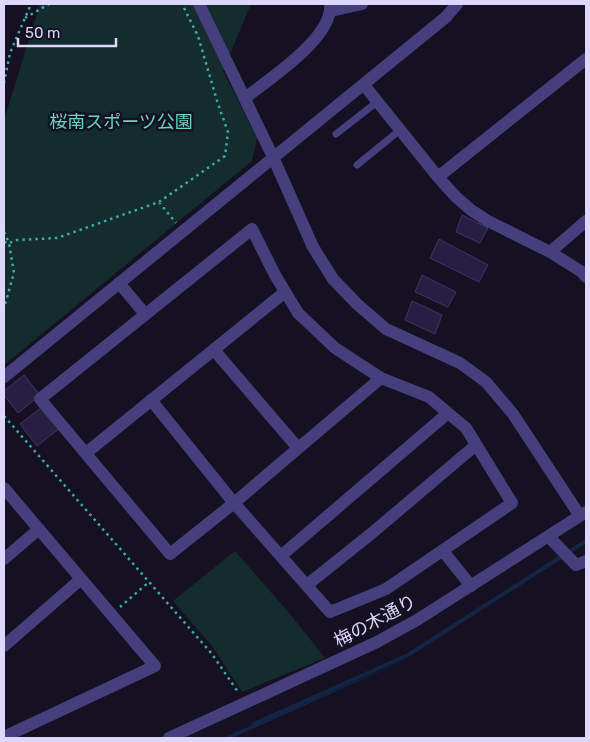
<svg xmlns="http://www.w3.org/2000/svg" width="590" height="742" font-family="Rubik,'Noto Sans JP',sans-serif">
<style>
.green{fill:#142c2d}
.water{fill:#132445}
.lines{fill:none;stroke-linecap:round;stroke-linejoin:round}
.stream{stroke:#132445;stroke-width:4}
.building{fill:#271f42;stroke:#41336c}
.path{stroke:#3baba8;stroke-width:2.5;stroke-dasharray:2.5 4;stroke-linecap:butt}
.service{stroke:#45407d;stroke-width:7}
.minor{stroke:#45407d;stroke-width:12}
.tertiary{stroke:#45407d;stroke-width:12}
.labels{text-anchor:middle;stroke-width:5;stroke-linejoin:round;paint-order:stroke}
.park-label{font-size:18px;fill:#6ad4be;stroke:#151123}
.street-label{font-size:18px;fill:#ddd7fb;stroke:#151123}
</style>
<rect width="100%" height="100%" fill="#151123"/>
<!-- green -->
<path class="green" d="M40 4H251L223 71 257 138 252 161 4 365V120Z
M235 551 290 614 325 658 242 692 212 646 173 601Z"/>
<!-- water -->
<path class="water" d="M408 659 232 738H222Z"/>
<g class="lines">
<!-- stream -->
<path class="stream" d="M254 724 408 655 586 541"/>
</g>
<!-- building -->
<path class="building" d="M462 215 488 228 480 243 456 232Z
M439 239 488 265 479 282 430 258Z
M422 275 456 292 448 307 415 292Z
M412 301 442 315 435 334 405 320Z
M24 375 40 395 18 413 4 395V391Z
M42 407 60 428 37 446 20 424Z"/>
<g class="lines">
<!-- path -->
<path class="path" d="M25 18 49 4
M4 83 10 53 31 4
M159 202 225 156 228 132 218 104 198 36 182 4
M4 232 9 243 17 240 57 238 159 202 176 223
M4 242 9 243 14 273 4 308
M4 416 212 654 238 692
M120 607 149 582"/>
<!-- service -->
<path class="service" d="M336 134 377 102
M357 165 400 130"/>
<!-- minor -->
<path class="minor" d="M331 11 362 4
M364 85 438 177 456 197 471 210 488 221 550 252 582 272 586 277
M245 98C269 79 334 37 330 4
M438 177 586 59
M550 252 586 221
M119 283 145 314
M214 350 298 448
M151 400 234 503 330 612 386 589 512 503 466 428 429 397 381 378 335 348 298 313 275 275 252 229 40 399 170 554 234 503 381 378
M86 453 285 292
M4 488 155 666 4 737
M549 537 576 565 586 561
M443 551 471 586
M282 555 448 413
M4 559 39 529
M307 585 372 533 476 445
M4 646 81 579"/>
<!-- tertiary -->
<path class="tertiary" d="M199 4 273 157 313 247 333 279 357 304 386 329 460 363 486 382 513 414 580 516
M4 377 446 17 457 4
M169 738 377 642 417 620 586 512"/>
</g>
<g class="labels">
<!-- park labels -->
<g class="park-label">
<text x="121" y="128">桜南スポーツ公園</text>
</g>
<!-- street labels -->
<g class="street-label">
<text transform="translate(375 621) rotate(-28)" y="6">梅の木通り</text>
</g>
</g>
<!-- border -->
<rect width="590" height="742" fill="none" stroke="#ddd7fb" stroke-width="10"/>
<!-- scale -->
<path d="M18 38v8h98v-8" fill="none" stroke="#ddd7fb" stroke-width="2.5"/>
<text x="25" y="38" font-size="15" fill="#ddd7fb" stroke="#151123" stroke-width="4" paint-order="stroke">50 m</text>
</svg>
